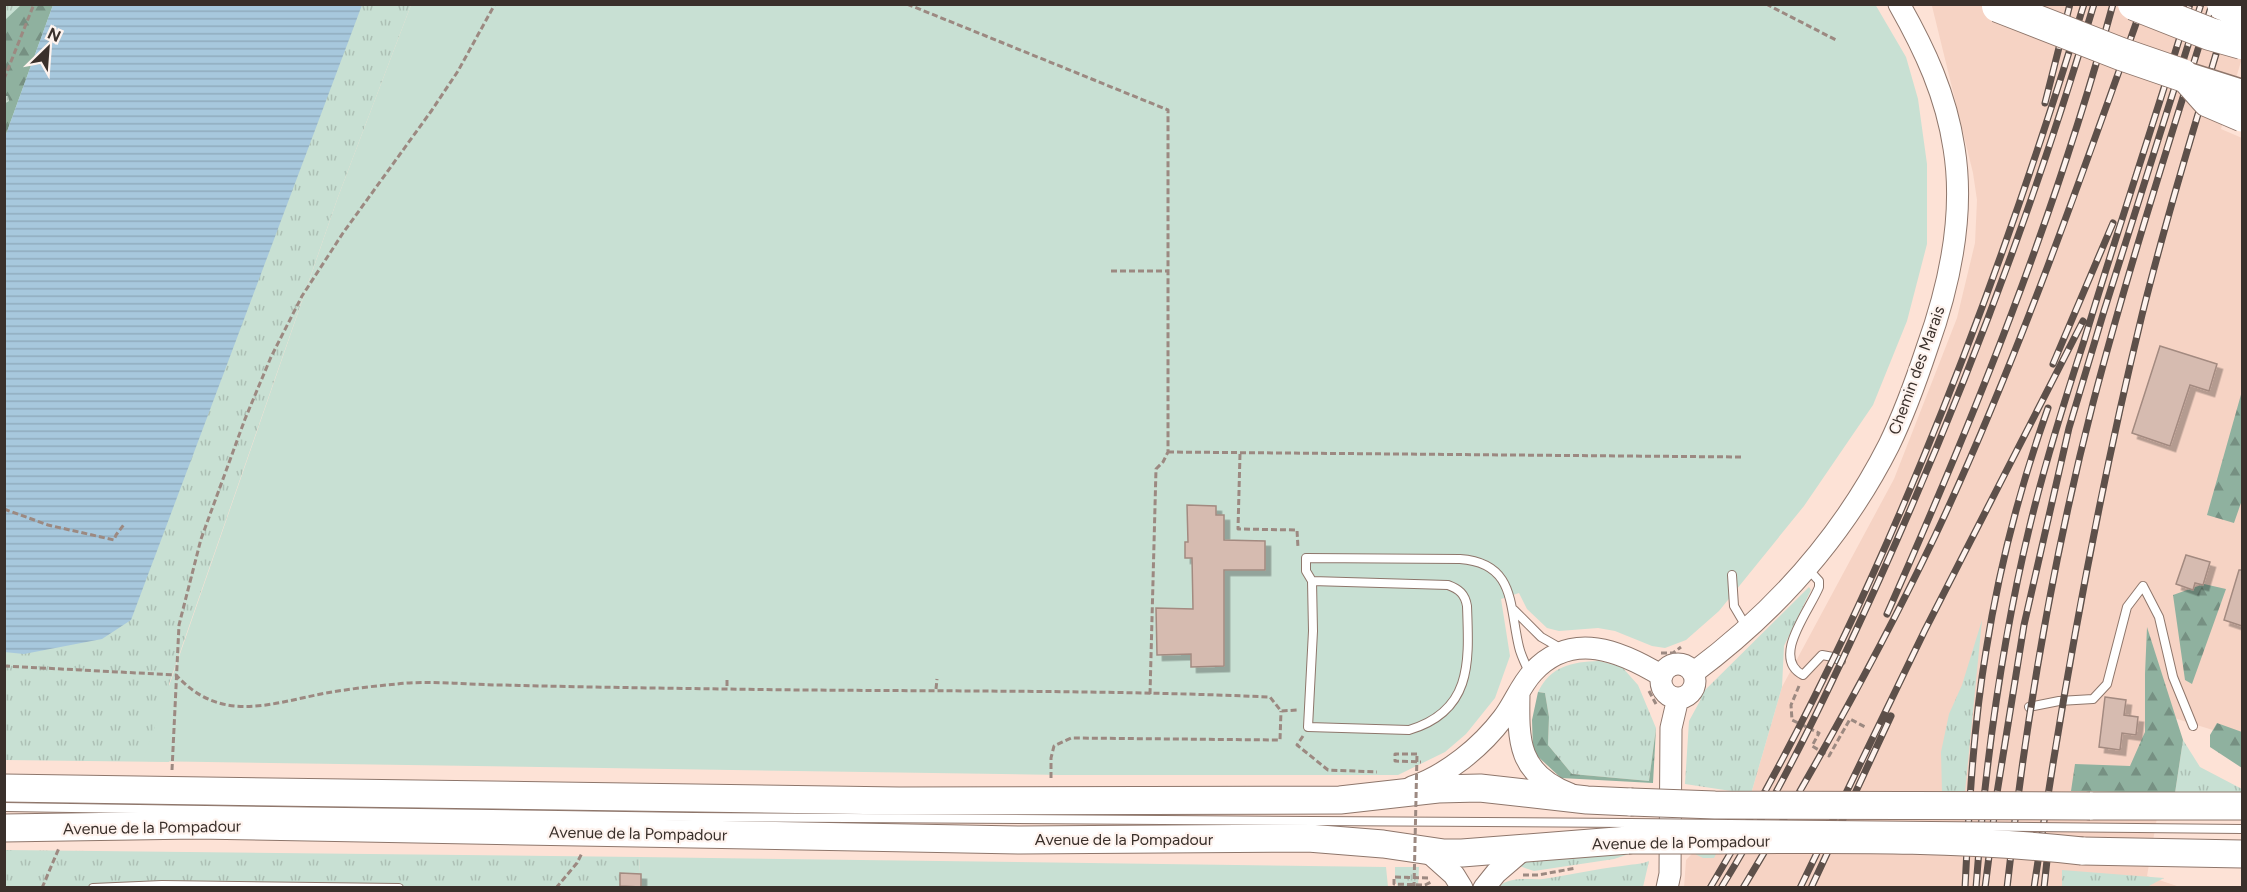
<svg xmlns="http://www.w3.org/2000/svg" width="2247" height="892" font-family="Figtree,sans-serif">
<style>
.built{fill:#f6d3c4}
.grass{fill:url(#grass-tufts)}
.forest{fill:url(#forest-firs)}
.garden{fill:#c8e0d3}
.water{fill:url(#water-rules)}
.building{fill:#d6bbb0;stroke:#a38a80;stroke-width:1.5;filter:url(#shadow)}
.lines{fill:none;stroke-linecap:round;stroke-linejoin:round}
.service-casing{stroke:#8e766b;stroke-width:10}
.tertiary-casing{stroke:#8e766b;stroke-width:23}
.primary-casing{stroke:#8e766b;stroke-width:29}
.path{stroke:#9c8981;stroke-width:3;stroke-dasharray:6 3;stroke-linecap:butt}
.service{stroke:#fff;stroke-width:8}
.tertiary{stroke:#fff;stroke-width:21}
.primary{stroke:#fff;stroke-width:27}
.rail-casing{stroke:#5d504a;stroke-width:7}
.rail{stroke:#fef3ee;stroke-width:4.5;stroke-dasharray:14;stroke-linecap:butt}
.service-bridge-casing{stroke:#8e766b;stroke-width:10;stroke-linecap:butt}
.primary-bridge-casing{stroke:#8e766b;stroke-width:29;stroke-linecap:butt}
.trunk-bridge-casing{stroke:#8e766b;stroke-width:31;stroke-linecap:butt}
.motorway-bridge-casing{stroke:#8e766b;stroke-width:34;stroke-linecap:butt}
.path-bridge{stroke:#9c8981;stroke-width:3;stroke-dasharray:6 3;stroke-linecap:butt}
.service-bridge{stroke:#fff;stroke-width:8}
.primary-bridge{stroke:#fff;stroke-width:27}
.trunk-bridge{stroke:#fff;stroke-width:28}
.motorway-bridge{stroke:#fff;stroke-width:32}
.labels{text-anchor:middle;stroke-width:4.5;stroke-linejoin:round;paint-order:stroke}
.street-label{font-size:16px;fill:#3a302b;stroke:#fef3ee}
</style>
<defs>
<pattern id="grass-tufts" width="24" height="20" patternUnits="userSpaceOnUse" patternTransform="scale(1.5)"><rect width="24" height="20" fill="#c8e0d3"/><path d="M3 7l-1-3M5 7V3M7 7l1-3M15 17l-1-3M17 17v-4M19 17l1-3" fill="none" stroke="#adc0b5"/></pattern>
<pattern id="forest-firs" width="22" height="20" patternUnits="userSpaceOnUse" patternTransform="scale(1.5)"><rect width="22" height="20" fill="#8fb19f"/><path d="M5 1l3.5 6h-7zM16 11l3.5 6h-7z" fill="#769082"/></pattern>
<pattern id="water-rules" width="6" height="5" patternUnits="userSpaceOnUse" patternTransform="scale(1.5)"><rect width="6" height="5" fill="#a7c8dd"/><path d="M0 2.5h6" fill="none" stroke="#90acbe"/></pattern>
<filter id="shadow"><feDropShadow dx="5.5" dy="5.5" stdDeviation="0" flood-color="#0004"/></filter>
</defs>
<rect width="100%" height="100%" fill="#fde2d6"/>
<!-- built -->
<path class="built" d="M1929 5H2242V58L2221 129 2242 138V739L2174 718 2147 876 2180 887 1684 888 1686 860 1751 794 1782 687 1894 479 1957 318 1975 243 1977 200 1973 173 1932 6Z"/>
<!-- grass -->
<path class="grass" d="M5 5H411L338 197 169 684V762L5 760Z
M1809 587 1811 590 1784 646 1782 687 1751 794 1685 784 1689 721 1701 699 1698 697Z
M1982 620 1965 792 1942 793 1941 752 1949 714 1962 685Z
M1599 661 1622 667 1638 685 1656 728 1649 781 1572 774 1548 745 1549 717 1545 693 1538 692C1551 666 1571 662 1599 661Z
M2183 740 2200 767 2242 789V792L2175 793Z
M1638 849 1718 850 1714 858H1703L1691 852 1638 851 1614 859 1534 871 1516 865 1539 856Z
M5 850 639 857 641 888H5Z
M1649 861 1643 887H1499C1508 876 1530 880 1543 879 1569 875 1595 869 1622 866 1631 864 1640 865 1649 861Z
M1395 867H1419L1418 887H1398L1395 879Z
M2062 870 2164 878 2147 887H2062Z"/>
<!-- forest -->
<path class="forest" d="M21 5H53L5 137 4 104 9 101 8 96H5V20Z
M2242 391V500L2234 523 2207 515Z
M2204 584 2226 589 2192 684 2185 680 2173 595Z
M2147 627 2183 740 2175 793 2071 791 2075 764 2130 766 2145 732V674Z
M1538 692 1545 693 1549 717 1548 745 1572 774 1649 781 1656 728 1653 783 1561 778 1533 752 1532 720Z
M2217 723 2242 732V768L2210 747V735Z"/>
<!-- garden -->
<path class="garden" d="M1875 4 1906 57 1918 99 1927 164V244L1907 321 1873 405 1804 506 1719 611 1686 640 1665 648 1652 646 1615 631 1598 628 1559 631 1547 628 1527 609 1519 593 1501 599 1510 656 1495 698 1466 734 1445 752 1398 775H1060L143 761 338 197 411 5Z
M639 857 1386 867 1388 887 641 888Z"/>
<!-- water -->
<path class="water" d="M53 5H362L131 620 102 639 24 654 4 652 5 137Z"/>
<!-- building -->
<path class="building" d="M2160 346 2217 364 2209 391 2190 385 2170 446 2132 433Z
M1187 505 1216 506V515H1224V540L1265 541V570H1224V666L1191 667V654L1157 655 1156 608 1193 609 1192 558H1185V542H1188Z
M2186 555 2210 562 2203 585 2195 583 2193 590 2176 584Z
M2239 570H2242V626L2224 620Z
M2105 697 2126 700 2124 715 2138 717 2136 735 2122 733 2120 750 2099 747Z
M620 873 641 874V887L620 886Z"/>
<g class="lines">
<!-- service casing -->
<g class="service-casing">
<path id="service" d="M1808 569 1819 581V587C1810 610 1770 658 1803 675L1822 655 1833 657 1841 661
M1732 575 1734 606 1747 628
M1312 581 1448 585C1459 589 1465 594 1467 606 1469 661 1473 711 1409 730L1308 727 1313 631 1312 581 1306 571V558L1460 559C1516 563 1509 606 1519 647 1521 656 1526 665 1530 674
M1514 610 1541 637 1562 649
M2029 707 2059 701 2093 699 2107 684 2127 607 2143 586 2159 617 2173 677 2193 726
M4 807 693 817 1629 823
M93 888 162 885 399 888"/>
</g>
<!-- tertiary casing -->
<g class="tertiary-casing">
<path id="tertiary" d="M1661 681a17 17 0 1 1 34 0a17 17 0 1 1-34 0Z
M1693 673C1775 612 1843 536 1889 445 1904 414 1916 381 1927 348 1950 284 1965 215 1954 148 1946 95 1925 50 1899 4
M1519 693C1518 742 1518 774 1570 794
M1412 787C1447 775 1481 747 1503 718 1514 704 1520 686 1533 672 1572 630 1621 651 1662 676
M1426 850 1454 875 1462 888
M1484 888 1496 873 1524 849
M1667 888 1670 874 1671 728 1678 698"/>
</g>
<!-- primary casing -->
<g class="primary-casing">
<path id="primary" d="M4 788 899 801 1340 800 1438 789 1480 788 1587 800 1631 802
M2090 806H2242
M4 828 196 825 1020 840 1308 838 1383 844 1444 853H1462L1629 840
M2082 851 2242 854"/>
</g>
<!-- path -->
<path class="path" d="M907 4 1168 110V452L1163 462 1156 469 1150 694
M1766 4 1836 40
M4 79 34 4
M1111 271H1167
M1168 452 1741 457
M1240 454 1238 529 1297 530 1298 548
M4 509 48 525 114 540 116 535 125 523
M1661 653H1673L1681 647
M4 666 176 675C221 724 269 704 326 693 349 689 374 686 397 684 432 680 468 685 503 685 577 687 651 688 725 689 907 692 1088 689 1270 697L1281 711 1298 710
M727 680V689
M1799 686 1791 705 1792 720 1819 733 1812 746 1829 756 1850 719 1867 728
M936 689 937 679
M1649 691 1656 704
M1303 736 1297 745 1328 770 1377 772
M1417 754H1395V761L1421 762
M172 770 179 625 201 539 245 419 271 357 302 296 343 233 432 110 458 71 495 4
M1051 778V758L1054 746 1071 738 1280 740 1281 711
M1523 875H1538L1576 868
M1428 878 1394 877V884L1425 885 1431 882
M42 888 59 848
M556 888 577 863 582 853"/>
<!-- service -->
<use href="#service" class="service"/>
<!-- tertiary -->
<use href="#tertiary" class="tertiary"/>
<!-- primary -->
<use href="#primary" class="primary"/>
<!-- rail casing -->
<g class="rail-casing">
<path id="rail" d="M2045 103 2070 4
M2053 364 2113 223
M1887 614C1975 416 2056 214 2113 4
M1710 888C1873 615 1991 308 2084 4
M1721 888C1782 789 1832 684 1880 578 1964 392 2036 200 2094 4
M1743 888C1812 773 1877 657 1935 536 2016 364 2079 183 2143 4
M1800 888 1925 630 2083 321
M1811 888 1891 716
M1965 888C1969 809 1973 729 1986 651 1999 568 2020 487 2048 408
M1976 888C1985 765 2001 645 2030 525 2045 463 2064 402 2084 341 2118 228 2156 117 2190 4
M1985 888 1997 793 2024 625 2069 428 2104 311 2201 4
M2007 888C2025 724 2052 562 2093 403 2128 269 2171 137 2212 4
M2034 888C2062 695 2096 504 2142 315 2168 211 2200 108 2231 4
M2044 888 2048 851"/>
</g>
<!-- rail -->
<use href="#rail" class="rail"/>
<!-- service-bridge casing -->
<g class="service-bridge-casing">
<path id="service-bridge" d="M1629 823 2242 829"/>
</g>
<!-- primary-bridge casing -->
<g class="primary-bridge-casing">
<path id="primary-bridge" d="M2182 75 2207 103 2242 118
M1631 802 1715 805 2090 806
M1629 840C1780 841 1932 834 2082 851"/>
</g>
<!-- trunk-bridge casing -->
<g class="trunk-bridge-casing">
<path id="trunk-bridge" d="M2182 75 2242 94"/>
</g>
<!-- motorway-bridge casing -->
<g class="motorway-bridge-casing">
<path id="motorway-bridge" d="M2134 4 2210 34 2242 43
M2223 4 2242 11
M1998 6 2121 54 2182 75"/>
</g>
<!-- path-bridge -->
<path class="path-bridge" d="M1414 888 1417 754"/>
<!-- service-bridge -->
<use href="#service-bridge" class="service-bridge"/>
<!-- primary-bridge -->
<use href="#primary-bridge" class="primary-bridge"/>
<!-- trunk-bridge -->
<use href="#trunk-bridge" class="trunk-bridge"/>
<!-- motorway-bridge -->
<use href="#motorway-bridge" class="motorway-bridge"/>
</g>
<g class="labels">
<!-- street labels -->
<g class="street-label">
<text transform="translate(1916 370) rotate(-70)" y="6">Chemin des Marais</text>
<text transform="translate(152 827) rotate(-1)" y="6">Avenue de la Pompadour</text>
<text transform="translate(638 833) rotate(1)" y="6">Avenue de la Pompadour</text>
<text x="1124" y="845">Avenue de la Pompadour</text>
<text transform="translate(1681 842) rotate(-1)" y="6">Avenue de la Pompadour</text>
</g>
</g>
<!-- border -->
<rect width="2247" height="892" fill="none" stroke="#3a302b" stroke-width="12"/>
<!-- north arrow -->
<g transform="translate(48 48) rotate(25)" stroke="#fef3ee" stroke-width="4.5" paint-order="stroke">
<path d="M0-4.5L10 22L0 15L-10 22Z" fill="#3a302b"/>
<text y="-9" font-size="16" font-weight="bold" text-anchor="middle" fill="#3a302b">N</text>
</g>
</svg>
